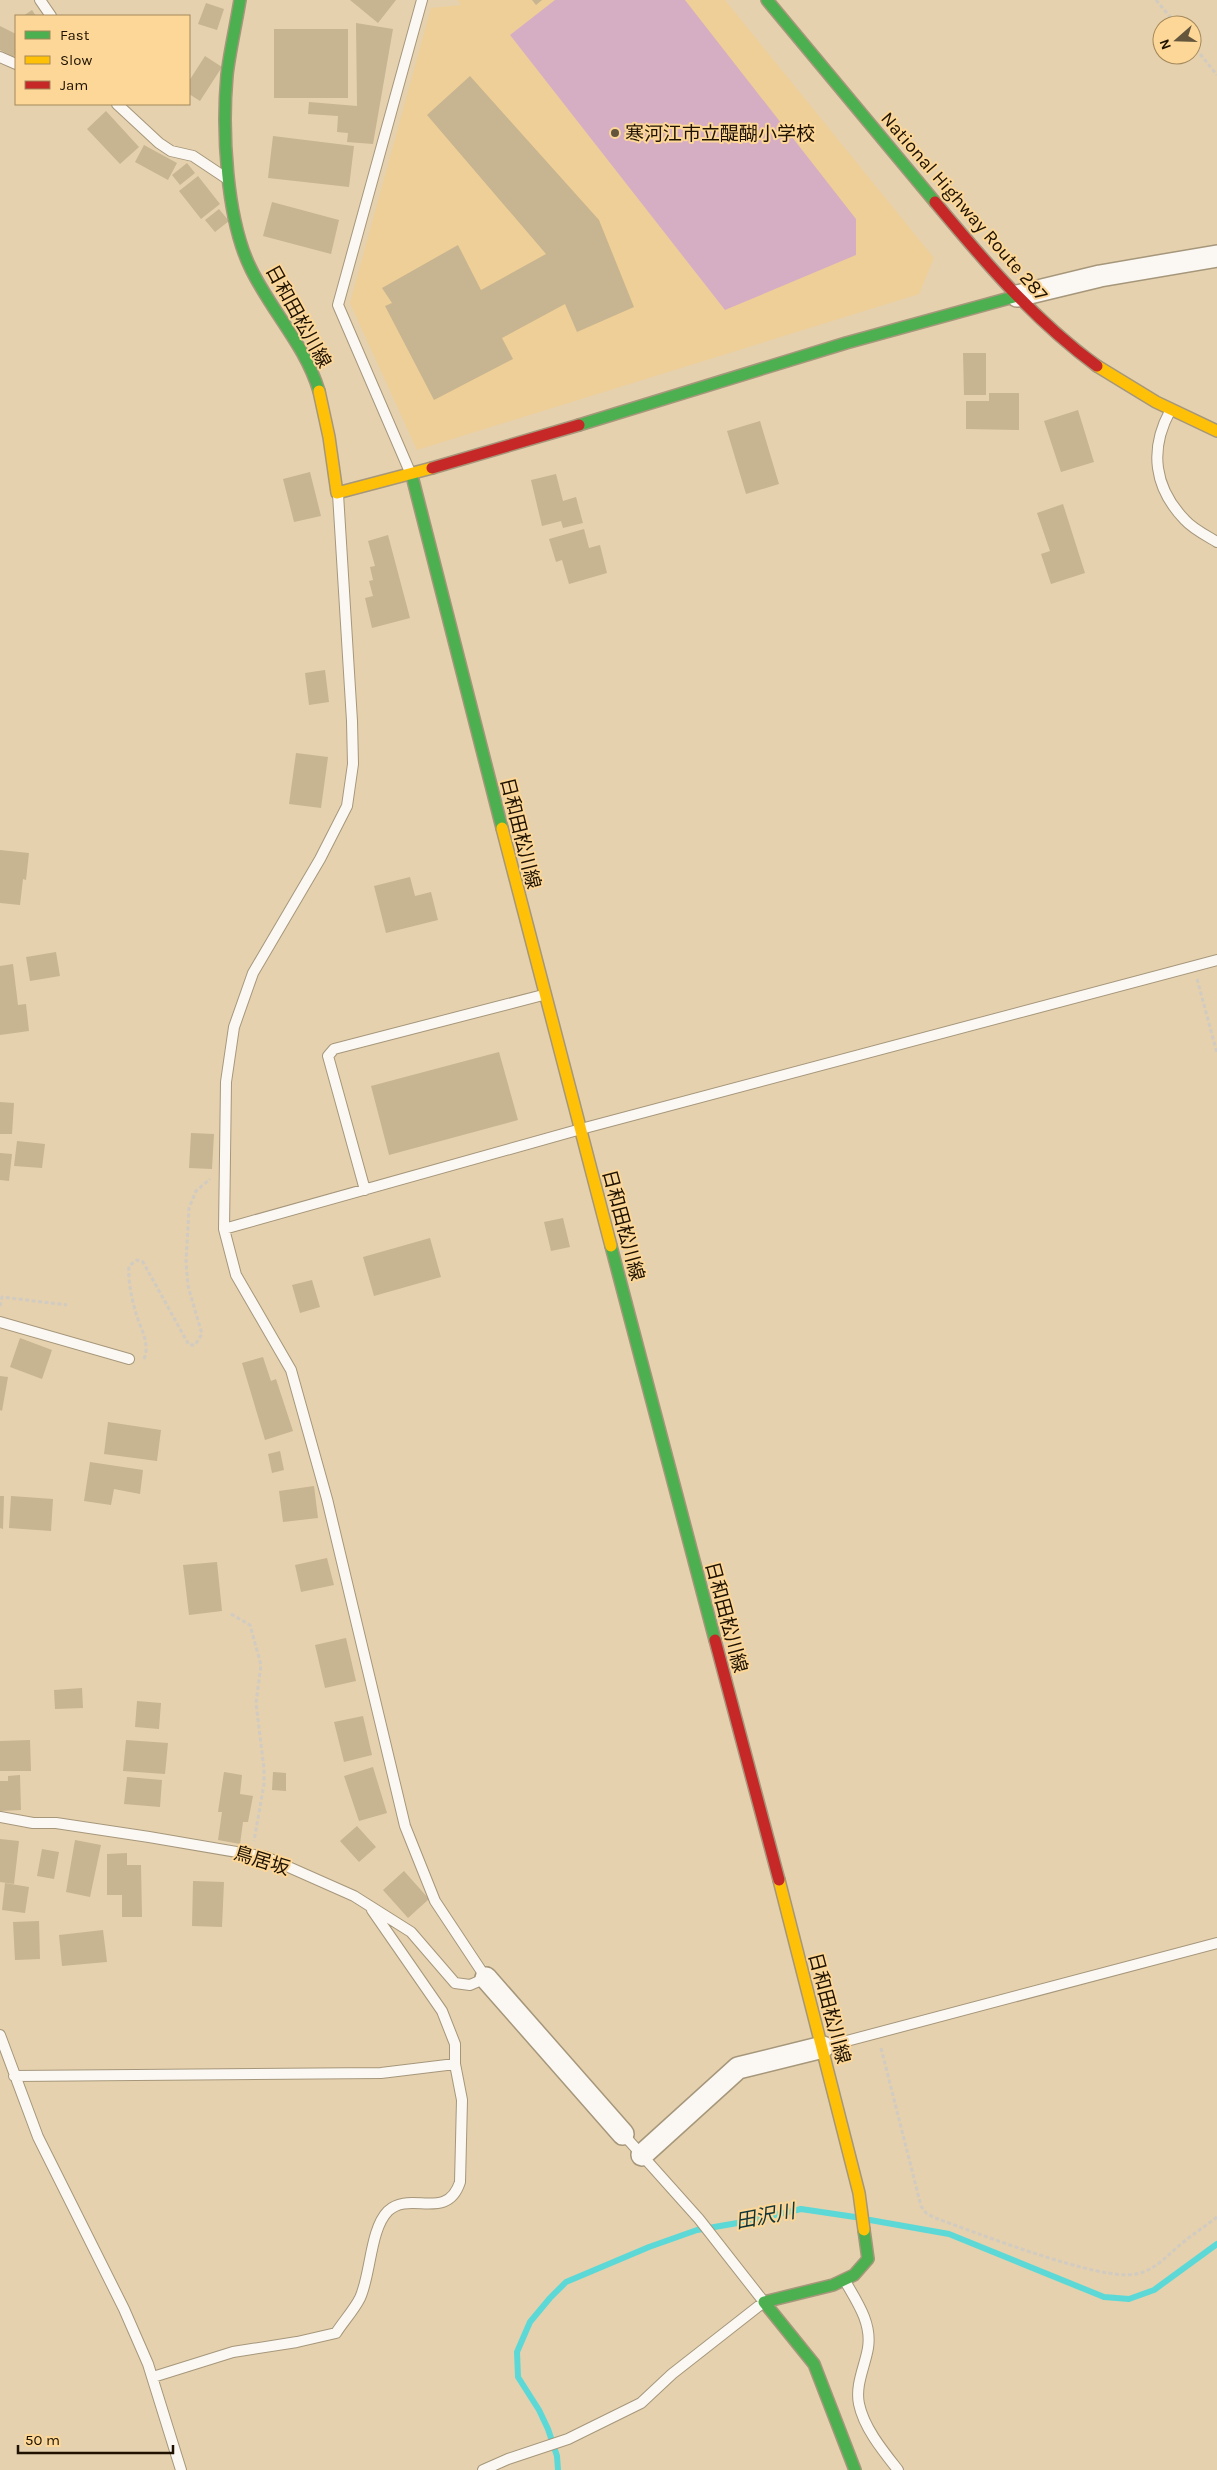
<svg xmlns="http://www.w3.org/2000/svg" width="1217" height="2470" font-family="Karla,'Noto Sans JP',sans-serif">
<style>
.built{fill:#eecf98}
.green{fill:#d6aec3}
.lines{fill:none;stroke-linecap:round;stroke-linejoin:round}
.stream{stroke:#5cd9d6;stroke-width:6}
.building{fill:#c7b490}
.lane-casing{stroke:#a6977b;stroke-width:12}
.street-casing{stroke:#a6977b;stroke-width:24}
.fast-casing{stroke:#a6977b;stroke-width:14}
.slow-casing{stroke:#a6977b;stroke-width:14}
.jam-casing{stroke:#a6977b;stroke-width:14}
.path{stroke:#d1cbc1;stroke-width:3;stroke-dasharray:4 2.5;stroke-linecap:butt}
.lane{stroke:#fbf8f3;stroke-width:10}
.street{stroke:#fbf8f3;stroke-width:21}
.fast{stroke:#4caf50;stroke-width:11}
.slow{stroke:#ffc107;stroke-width:11}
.jam{stroke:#c62828;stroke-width:11}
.poi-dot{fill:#64553d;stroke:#fcd797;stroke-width:2}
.labels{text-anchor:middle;stroke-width:4;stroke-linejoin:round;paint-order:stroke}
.poi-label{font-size:19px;fill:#1f1200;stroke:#fcd797;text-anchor:start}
.street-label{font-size:19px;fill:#1f1200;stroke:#fcd797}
.water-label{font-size:20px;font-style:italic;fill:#113436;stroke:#fcd797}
</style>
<rect width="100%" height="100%" fill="#e5d1ae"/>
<!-- built -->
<path class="built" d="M458 0H725L934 258 919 294 417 450 350 303 431 8 461 5Z"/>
<!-- green -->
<path class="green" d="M555 0H685L856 219V255L725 310 510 35Z"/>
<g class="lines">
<!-- stream -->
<path class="stream" d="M870 2220 949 2234 1104 2297 1129 2299 1154 2290 1217 2244
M558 2470 557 2456 548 2429 539 2410 518 2377 517 2352 530 2322 550 2298 566 2282 649 2247 697 2230 749 2221 801 2209 855 2217"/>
</g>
<!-- building -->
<path class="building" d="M350 0H396L378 23Z
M532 0H542L536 5Z
M206 3 224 9 217 30 198 24Z
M32 10 36 16H23Z
M356 23 393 29 373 144 347 142 348 133 337 132 338 116 308 114 309 102 357 106Z
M0 26 16 34V51L14 57 0 50Z
M274 29H348V98H274Z
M205 56 222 67 200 101 189 94V81Z
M470 76 599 220 634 307 577 332 565 304 502 338 513 359 434 400 385 306 392 303 382 288 458 245 481 290 546 254 427 115Z
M106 111 139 147 120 164 87 129Z
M273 136 354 146 349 187 268 178Z
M144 145 177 163 168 180 135 162Z
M187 163 195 173 180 185 172 175Z
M198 176 220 204 201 219 179 191Z
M272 202 339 220 331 254 263 236Z
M219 209 229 221 215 232 205 220Z
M963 353H986V395H964Z
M989 393H1019V430L966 429V401H989Z
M1078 410 1094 462 1061 472 1044 421Z
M760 421 779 484 746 494 727 431Z
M310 472 321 516 294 522 283 479Z
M556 474 563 501 576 497 583 523 563 528 561 521 542 526 531 480Z
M1063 504 1085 573 1051 584 1041 554 1050 551 1037 513Z
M584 529 589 548 600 545 607 573 569 584 562 560 556 562 549 539Z
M388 535 410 618 372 628 365 598 373 596 369 581 373 580 370 567 375 566 368 541Z
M325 670 329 702 309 705 305 673Z
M296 753 328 757 321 808 289 804Z
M0 850 29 853 26 880 23 879 20 905 0 903Z
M410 877 415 896 431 892 438 920 386 933 374 886Z
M56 952 60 976 30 981 26 957Z
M13 964 18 1005 26 1004 29 1031 0 1035V966Z
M499 1052 518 1120 389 1155 371 1086Z
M0 1102 14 1103 12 1134H0Z
M191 1133 214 1134 212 1169 189 1168Z
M17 1141 45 1144 42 1168 14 1166Z
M0 1153 12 1154 9 1181 0 1180Z
M563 1218 570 1247 551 1251 544 1222Z
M430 1238 441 1277 374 1296 363 1257Z
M312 1280 320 1307 300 1313 292 1285Z
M20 1338 52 1350 42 1379 10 1367Z
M263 1357 271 1381 276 1379 293 1431 265 1440 242 1363Z
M0 1376 8 1377 2 1411 0 1410Z
M108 1422 161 1430 157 1461 104 1454Z
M280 1451 284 1470 272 1473 268 1454Z
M90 1462 143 1470 140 1494 114 1489 111 1505 84 1501Z
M314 1486 318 1518 283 1522 279 1491Z
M0 1496H4L3 1529 0 1528Z
M11 1496 53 1499 51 1531 9 1528Z
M327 1558 334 1585 301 1592 295 1565Z
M217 1562 222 1611 189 1615 183 1565Z
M346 1638 356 1681 325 1688 315 1645Z
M82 1688 83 1708 55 1709 54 1690Z
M137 1701 161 1703 159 1729 135 1727Z
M363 1716 372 1755 344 1762 334 1722Z
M30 1740 31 1771H0V1741Z
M126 1740 168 1743 165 1774 123 1771Z
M373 1767 387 1813 359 1821 344 1776Z
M224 1772 242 1775 240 1794 253 1796 248 1822H243L240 1844 218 1840 222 1812H218Z
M273 1772 286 1773V1791L272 1790Z
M20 1775 21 1810 0 1811V1781H8V1776Z
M127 1777 162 1780 160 1807 124 1804Z
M357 1826 376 1847 359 1862 340 1841Z
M0 1839 19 1841 14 1884 0 1882Z
M75 1840 101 1845 90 1897 66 1892Z
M42 1849 59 1852 54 1879 37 1876Z
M127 1853V1865H141L142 1917H122V1895H107V1854Z
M404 1871 429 1899 408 1918 383 1890Z
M193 1881 224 1882 222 1927 192 1926Z
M5 1883 29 1887 25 1913 2 1910Z
M39 1921 40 1959 15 1960 13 1922Z
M103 1930 107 1962 62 1966 59 1935Z"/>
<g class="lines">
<!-- lane casing -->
<g class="lane-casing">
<path id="lane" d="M40 0 51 16
M0 57 16 64
M117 104 159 143 171 151 193 156 226 178
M1170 411C1149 450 1154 488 1185 520 1193 529 1207 536 1217 542
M410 472 338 305 422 0
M365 1190 328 1056 334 1049 543 995
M224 1229 581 1129 1217 960
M0 1322 129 1359
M0 1817 33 1823H56L149 1837 266 1857 354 1896 411 1932 455 1983 470 1985 486 1978 435 1901 405 1826 327 1499 291 1370 236 1275 224 1229 226 1082 234 1027 253 973 320 859 347 806 353 764 352 721 338 494
M0 2035 38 2137 124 2309 148 2364 181 2470
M824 2047 1217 1943
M14 2076 381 2073 455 2064
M845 2281C857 2302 872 2323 868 2348 865 2366 855 2385 859 2404 864 2428 883 2451 898 2470
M153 2377 233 2352 297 2342 336 2333C343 2322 354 2310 360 2298 371 2274 370 2229 388 2211 410 2190 447 2222 460 2182L462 2100 455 2064V2044L442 2011 372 1910
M483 2470 508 2459 568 2439 641 2403 672 2374 764 2302 699 2219 623 2134"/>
</g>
<!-- street casing -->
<g class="street-casing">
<path id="street" d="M1017 296 1100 276 1217 256
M486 1978 623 2134
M642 2155 738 2068 823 2047"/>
</g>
<!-- fast casing -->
<g class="fast-casing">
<path id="fast" d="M240 0C236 25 230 50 227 75 222 130 226 219 251 269 272 312 305 345 319 391
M767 0 935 202
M579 425 846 343 1017 296
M412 476 502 828
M611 1246 715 1640
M855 2470 814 2364 764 2302 833 2285 854 2275 868 2259 864 2230"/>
</g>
<!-- slow casing -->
<g class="slow-casing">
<path id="slow" d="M1097 366 1156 402 1217 431
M319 391 329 437 337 493 432 468
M502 828 611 1246
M779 1880 859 2193 864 2230"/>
</g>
<!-- jam casing -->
<g class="jam-casing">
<path id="jam" d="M935 202C984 261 1034 320 1097 366
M432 468 579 425
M715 1640 779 1880"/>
</g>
<!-- path -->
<path class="path" d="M1156 0 1177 25
M1192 44 1217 75
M1197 979 1217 1053
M0 1306 2 1297 67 1305
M144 1359C151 1343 139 1326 135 1310 131 1295 128 1281 129 1266L137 1260 143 1262 189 1345H195L202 1334 188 1286 186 1262 189 1208 196 1191 210 1179
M231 1614 250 1625 261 1665 256 1703 264 1769V1784L254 1841
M881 2048 921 2206 926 2213 935 2218C975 2232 1101 2282 1136 2274 1157 2270 1170 2252 1186 2240 1196 2232 1207 2225 1217 2217"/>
<!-- lane -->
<use href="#lane" class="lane"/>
<!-- street -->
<use href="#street" class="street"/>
<!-- fast -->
<use href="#fast" class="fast"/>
<!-- slow -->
<use href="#slow" class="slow"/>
<!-- jam -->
<use href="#jam" class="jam"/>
</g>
<!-- markers -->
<circle class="poi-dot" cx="615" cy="133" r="5"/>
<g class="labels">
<!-- poi labels -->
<g class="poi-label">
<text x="625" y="140">寒河江市立醍醐小学校</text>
</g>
<!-- street labels -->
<g class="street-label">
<text transform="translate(965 206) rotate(49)" y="7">National Highway Route 287</text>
<text transform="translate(299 316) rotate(61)" y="7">日和田松川線</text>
<text transform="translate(521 833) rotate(76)" y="7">日和田松川線</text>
<text transform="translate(624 1225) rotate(75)" y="7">日和田松川線</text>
<text transform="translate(727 1617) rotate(75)" y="7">日和田松川線</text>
<text transform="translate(262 1860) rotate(17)" y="7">鳥居坂</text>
<text transform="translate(830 2008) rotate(75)" y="7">日和田松川線</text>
</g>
<!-- water labels -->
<g class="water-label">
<text transform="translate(765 2216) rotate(-11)" y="7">田沢川</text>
</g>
</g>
<!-- legend -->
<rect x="15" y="15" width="175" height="90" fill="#fcd797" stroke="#a4885b"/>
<rect x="25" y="31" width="25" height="8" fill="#4caf50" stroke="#a4885b"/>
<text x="60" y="40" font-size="15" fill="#1f1200">Fast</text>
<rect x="25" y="56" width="25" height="8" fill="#ffc107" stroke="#a4885b"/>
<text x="60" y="65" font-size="15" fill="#1f1200">Slow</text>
<rect x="25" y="81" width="25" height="8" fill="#c62828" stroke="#a4885b"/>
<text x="60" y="90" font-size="15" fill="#1f1200">Jam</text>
<!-- north arrow -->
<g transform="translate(1177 40) rotate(250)"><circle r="24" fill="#fcd797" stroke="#a4885b"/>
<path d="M0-4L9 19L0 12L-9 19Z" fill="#64553d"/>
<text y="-8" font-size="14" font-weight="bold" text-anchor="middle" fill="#1f1200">N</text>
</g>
<!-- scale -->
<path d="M18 2445v8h155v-8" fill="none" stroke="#1f1200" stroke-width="2.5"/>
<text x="25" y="2445" font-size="15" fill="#1f1200" stroke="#fcd797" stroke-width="4" paint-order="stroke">50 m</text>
</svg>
